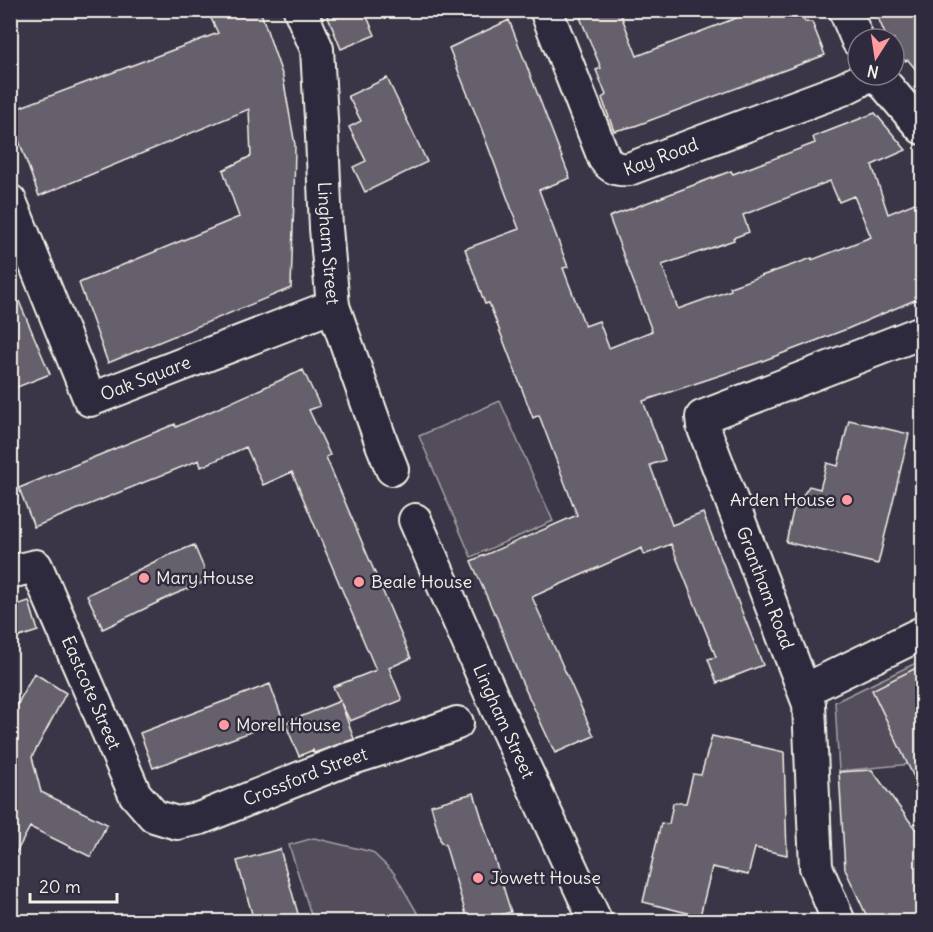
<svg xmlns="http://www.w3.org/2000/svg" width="933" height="932" font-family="Delius,sans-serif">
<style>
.green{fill:#534e5c;stroke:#a4a0a2;stroke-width:1.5}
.building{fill:#65616c;stroke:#f4f1e8;stroke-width:1.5;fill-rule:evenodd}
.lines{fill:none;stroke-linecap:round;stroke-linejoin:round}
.street-casing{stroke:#f4f1e8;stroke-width:36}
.street{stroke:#2f2a3d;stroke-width:32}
.poi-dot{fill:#ff9aa2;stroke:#2f2a3d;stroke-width:2}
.labels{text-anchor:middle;stroke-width:5;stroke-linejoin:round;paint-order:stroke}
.street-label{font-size:18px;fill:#f4f1e8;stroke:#2f2a3d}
.poi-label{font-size:18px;fill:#f4f1e8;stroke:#2f2a3d;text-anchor:start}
</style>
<rect width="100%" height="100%" fill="#3b3647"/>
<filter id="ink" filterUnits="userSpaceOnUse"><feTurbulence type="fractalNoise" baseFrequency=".0167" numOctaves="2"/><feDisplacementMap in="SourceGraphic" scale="12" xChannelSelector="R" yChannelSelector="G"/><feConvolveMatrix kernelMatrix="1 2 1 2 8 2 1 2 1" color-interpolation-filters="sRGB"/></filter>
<g filter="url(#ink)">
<!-- green -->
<path class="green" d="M500 401 553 521 471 557 419 436Z
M922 660V763L839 771 835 702Z
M314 838 372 852 394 873 422 921H313L289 845Z"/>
<!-- building -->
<path class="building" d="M207 10H260L283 77 295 145 294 197 291 288 108 363 79 283 239 217 223 170 251 156 249 109 39 196 10 116V111L218 33Z
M325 10H364L375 35 341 49Z
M577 10H619L637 56 757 10H800L805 22H812L825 55 635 126 614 131 602 98 606 95 596 70 601 68Z
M875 10H922V77L908 60 905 61 894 49V39H887Z
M509 20 570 178 539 190 568 267 563 268 585 326 599 321 609 348 652 331 609 217 731 171 733 174 815 143 813 137 875 113 906 150 872 165 888 214 922 200V297L847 329 757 363 643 401 665 460 650 465 672 525 703 513 763 665 717 683 708 659 716 657 671 544 644 555 642 548 532 597 594 736 555 753 520 678 495 613H494L471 561 577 515 539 415 533 418 489 303 485 304 465 249 519 229 480 125 449 48ZM830 181 839 202 854 196 871 237 812 260V258L730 287 731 290 678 309 662 265 734 240 733 238 749 232 743 215Z
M387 78 427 162 365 192 353 167 366 161 349 127 361 121 348 96Z
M10 280 50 374 10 390Z
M303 370 320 406 309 410 330 455 326 457 411 658 389 668 402 700 350 721 341 703 354 739 314 753 313 750 299 756 285 723 340 701 333 687 376 670 292 472 263 485 246 447 201 467 199 460 34 527 19 488 175 424 176 427Z
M849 420 909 434 878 564 786 542 793 511 809 486 820 489 827 463 838 466Z
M194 545 209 580 173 595 103 629 87 595 160 559Z
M29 601 38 631 10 640V607Z
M922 665V794L872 690Z
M34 673 66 693 32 757 41 792 107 824 91 857 30 827 10 864V708L16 707Z
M270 684 283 720 153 768 140 733Z
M712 736 784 752 787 855 755 848 748 875 712 867 700 916 643 902 661 823 669 824 673 803H686L693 774 701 775Z
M872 770 922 838V921H869L845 869 839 772Z
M474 793 511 912 477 921H468L445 844 441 843 431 805Z
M280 849 300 921H254L237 861Z"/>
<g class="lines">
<!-- street casing -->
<g class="street-casing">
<g id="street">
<path id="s1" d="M300 10 317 49 322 136 326 228 333 306 382 444 392 469"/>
<path id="s2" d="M546 10 604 158C611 168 617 170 629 169L843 89 857 82 867 75"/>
<path d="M845 10 858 41"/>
<path d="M877 75 922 128"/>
<path id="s3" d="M10 201 90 400 333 306"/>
<path id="s4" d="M415 520 497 708 596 922"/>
<path id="s5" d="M10 572 36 566 135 794 154 816 177 823 201 818 343 761 416 738 457 723"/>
<path d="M805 690 922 633"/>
<path d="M839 922 816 867 809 704 703 426 702 417 922 332"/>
</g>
</g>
<!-- street -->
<use href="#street" class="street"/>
</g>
</g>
<!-- markers -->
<g class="poi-dot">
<circle cx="847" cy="500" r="6"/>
<circle cx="144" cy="578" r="6"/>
<circle cx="359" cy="582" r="6"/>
<circle cx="224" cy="725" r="6"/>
<circle cx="478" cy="878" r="6"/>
</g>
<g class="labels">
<!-- street labels -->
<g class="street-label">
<text dy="6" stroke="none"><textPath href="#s2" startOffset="222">Kay Road</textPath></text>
<text dy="6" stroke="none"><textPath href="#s1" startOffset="237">Lingham Street</textPath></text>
<text dy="6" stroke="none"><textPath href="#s3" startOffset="274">Oak Square</textPath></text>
<text transform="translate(765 588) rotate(69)" y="6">Grantham Road</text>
<text dy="6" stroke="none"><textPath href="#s5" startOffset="165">Eastcote Street</textPath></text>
<text dy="6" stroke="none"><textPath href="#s4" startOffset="220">Lingham Street</textPath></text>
<text dy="6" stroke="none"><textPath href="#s5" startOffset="465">Crossford Street</textPath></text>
</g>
<!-- poi labels -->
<g class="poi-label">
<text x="835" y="506" text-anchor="end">Arden House</text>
<text x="156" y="584">Mary House</text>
<text x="371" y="588">Beale House</text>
<text x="236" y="731">Morell House</text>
<text x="490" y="884">Jowett House</text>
</g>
</g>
<!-- margin -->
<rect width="933" height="932" fill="none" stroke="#2f2a3d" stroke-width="36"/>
<rect x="18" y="18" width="897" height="896" fill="none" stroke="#f4f1e8" stroke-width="2" filter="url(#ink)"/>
<!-- north arrow -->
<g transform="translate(876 57) rotate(192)"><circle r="28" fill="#2f2a3d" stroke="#7e7a81" stroke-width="1.5"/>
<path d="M0-4.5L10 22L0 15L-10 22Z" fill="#ff9aa2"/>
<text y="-9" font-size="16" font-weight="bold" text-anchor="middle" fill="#f4f1e8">N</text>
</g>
<!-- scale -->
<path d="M30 893v9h87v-9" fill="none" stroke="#f4f1e8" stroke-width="3"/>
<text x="39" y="893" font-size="18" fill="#f4f1e8" stroke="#2f2a3d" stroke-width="4.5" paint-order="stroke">20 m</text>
</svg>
